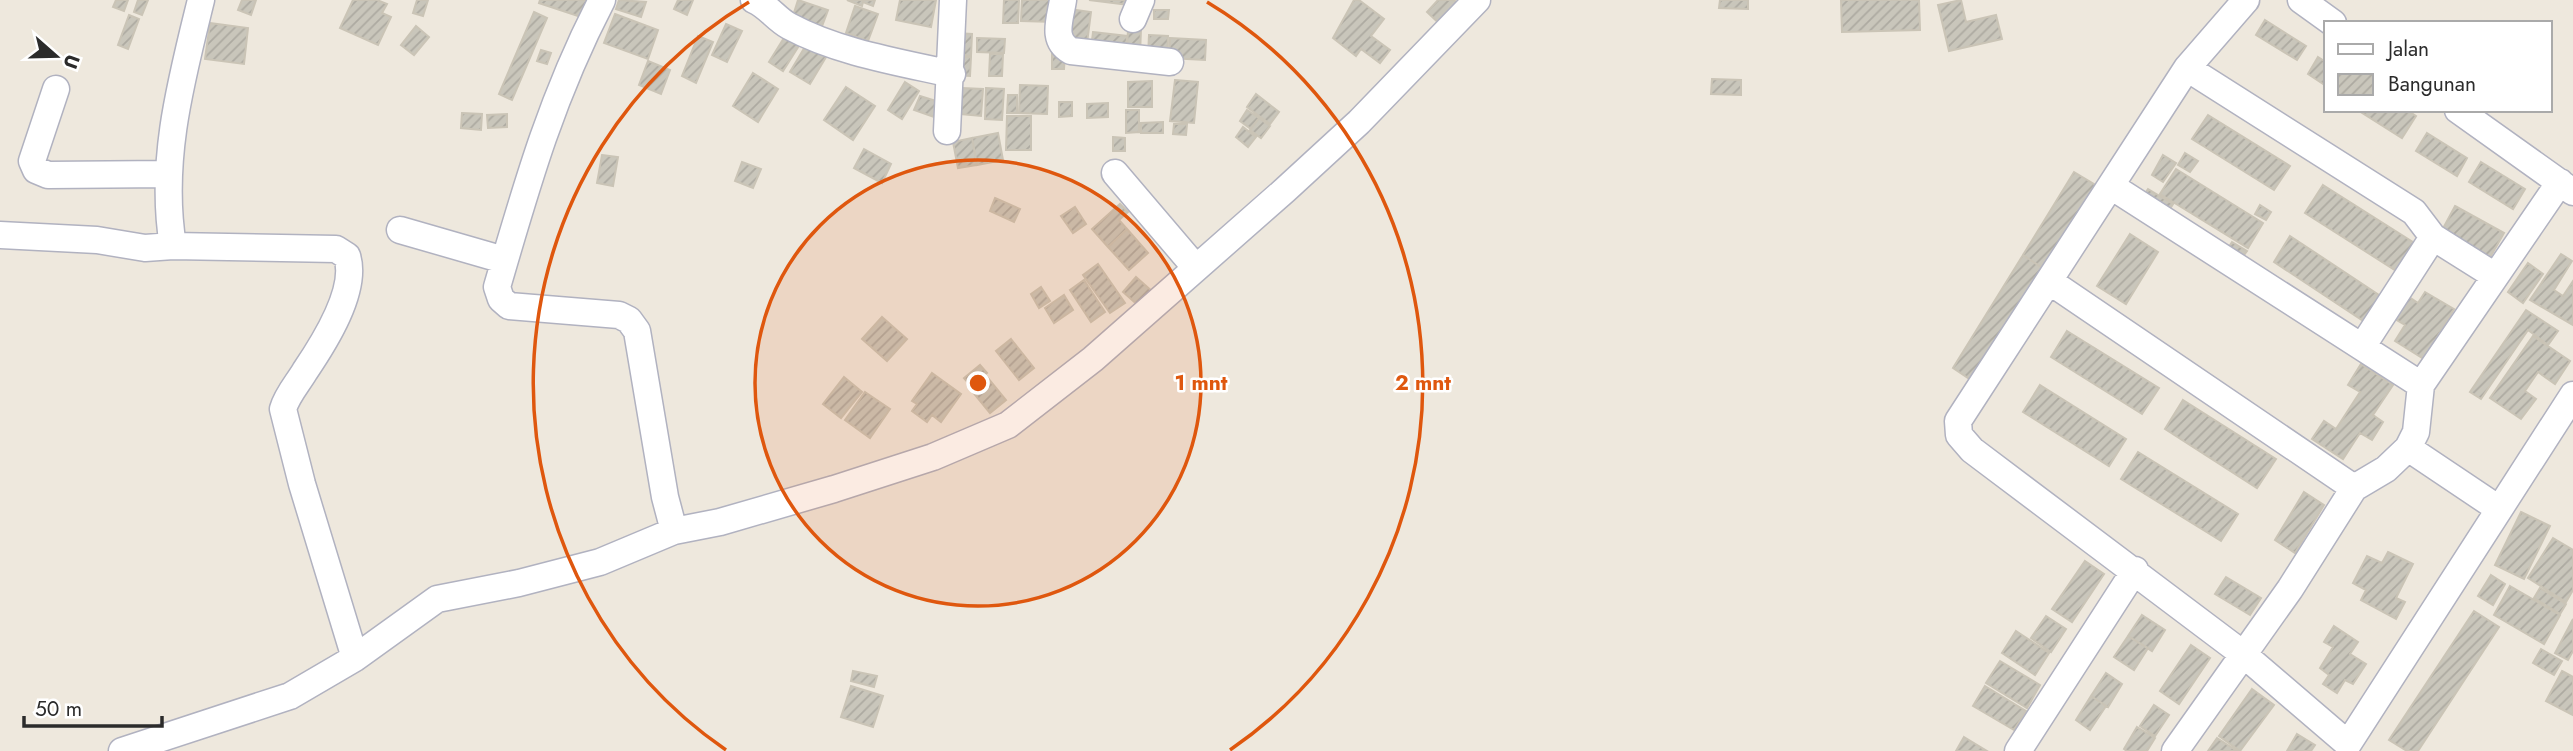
<svg xmlns="http://www.w3.org/2000/svg" width="2573" height="751" font-family="Jost,sans-serif">
<style>
.building{fill:url(#building-hatch);stroke:#cac4b6;stroke-width:2}
.lines{fill:none;stroke-linecap:round;stroke-linejoin:round}
.minor-casing{stroke:#b1b2c0;stroke-width:29}
.minor{stroke:#fff;stroke-width:26}
.ring{fill:none;stroke:#df570e;stroke-width:3.5}
.centre{fill:#df570e;stroke:#fff;stroke-width:3.5}
.ring-label{font-size:21px;text-anchor:middle;font-weight:bold;fill:#df570e;stroke:#fff;stroke-width:5;stroke-linejoin:round;paint-order:stroke}
</style>
<defs>
<pattern id="building-hatch" width="6" height="6" patternUnits="userSpaceOnUse" patternTransform="scale(1.75)"><rect width="6" height="6" fill="#c9c6bb"/><path d="M-1 1l2-2M0 6l6-6M5 7l2-2" fill="none" stroke="#adaaa1"/></pattern>
</defs>
<rect width="100%" height="100%" fill="#eee8dd"/>
<!-- building -->
<path class="building" d="M116 0H128L124 11 113 7Z
M138 0H148L142 15 134 12Z
M242 0H256L251 15 238 10Z
M353 0H377L387 4 382 13 391 17 378 45 340 28Z
M417 0H428L423 16 413 13Z
M540 0H587L581 17 539 3Z
M619 0 646 2 641 17 616 9Z
M678 0H693L687 15 674 9Z
M798 0 828 10 821 29 792 19Z
M847 0H875L873 6 863 2 862 6Z
M900 0H936L931 27 896 20Z
M1004 0H1019L1018 23H1003Z
M1022 0H1056L1055 22 1021 21Z
M1089 0H1130V5Z
M1354 0H1359L1384 19 1371 36 1390 50 1380 63 1361 49 1356 56 1333 38Z
M1438 0H1454L1464 10 1445 29 1427 12Z
M1720 0H1748V9L1719 8Z
M1841 0H1919L1920 30 1842 32Z
M1961 0 1966 22 1996 15 2002 39 1949 51 1938 5Z
M855 6 878 14 868 41 846 33Z
M1069 9 1091 12 1087 43 1065 40Z
M1154 10H1169L1168 19H1154Z
M534 12 547 18 512 100 499 94Z
M615 14 658 30 648 59 604 43Z
M129 15 139 19 128 49 118 45Z
M2265 20 2306 46 2297 60 2256 35Z
M210 23 248 28 244 64 205 59Z
M726 24 742 31 727 62 712 55Z
M416 26 429 37 414 55 401 45Z
M1128 28 1141 29 1140 55 1127 54Z
M1093 32 1127 36 1126 52 1091 49Z
M787 33 802 41 783 71 769 62Z
M955 33 972 34 971 56 954 54Z
M1149 35 1168 36 1167 57 1148 56Z
M698 36 713 42 696 83 682 76Z
M977 38 1005 39 1004 53 977 52Z
M1170 38 1206 40 1205 60 1169 58Z
M806 45 826 57 810 84 790 72Z
M541 50 551 53 547 64 537 61Z
M990 54H1003L1002 76H989Z
M1052 54 1065 55 1064 69H1052Z
M954 57H971L970 76 953 75Z
M2318 57 2326 62V86L2308 74Z
M648 61 670 70 661 94 639 85Z
M753 73 778 89 758 122 733 106Z
M1712 79 1741 80V95L1711 94Z
M1175 80 1198 82 1194 123 1170 121Z
M1152 81V107H1128V82Z
M905 82 919 91 902 119 888 110Z
M1020 85 1048 86 1047 114 1019 113Z
M846 87 875 106 853 140 824 120Z
M962 88 983 89 981 116 961 114Z
M986 88 1004 89 1002 120 985 119Z
M1256 94 1279 112 1270 124 1247 107Z
M1008 95H1017V113H1007Z
M920 96 939 102 934 117 914 110Z
M1059 102H1072V116L1059 117Z
M1108 103V117L1087 118V104Z
M1126 110H1139V132L1126 133Z
M1247 110 1259 118 1251 129 1240 121Z
M2407 110 2416 116 2402 138 2359 111Z
M462 113 482 114 481 130 461 128Z
M507 114V127L488 128 487 115Z
M2208 115 2290 166 2274 190 2192 139Z
M1007 116H1031V150H1006Z
M1259 118 1270 126 1261 138 1250 130Z
M1163 122V133H1141V123Z
M1174 124H1187L1186 135 1173 134Z
M1243 127 1256 137 1248 147 1236 137Z
M998 133 1003 160 977 165 972 138Z
M2427 133 2467 158 2457 176 2416 151Z
M1113 137 1125 138V151H1113Z
M972 138 977 165 958 168 953 142Z
M864 149 891 164 882 183 854 168Z
M2185 153 2198 161 2190 172 2178 165Z
M602 155 618 157 613 186 597 183Z
M2163 155 2176 163 2163 182 2152 175Z
M742 162 761 169 753 188 735 181Z
M2481 162 2525 189 2513 209 2469 182Z
M2176 169 2263 223 2248 248 2160 194Z
M2074 172 2099 187 2047 271 2023 255Z
M2323 185 2416 244 2398 272 2305 213Z
M2148 189 2173 204 2166 215 2141 199Z
M995 198 1020 209 1014 222 990 211Z
M1120 204 1128 212 1119 220 1127 229 1108 247 1092 229Z
M2260 205 2271 212 2266 220 2255 214Z
M2455 206 2504 233 2488 261 2440 234Z
M1075 207 1086 224 1073 233 1061 216Z
M1127 229 1148 253 1129 270 1108 247Z
M2130 234 2158 252 2126 304 2097 286Z
M2290 236 2382 297 2365 322 2274 262Z
M2232 242 2247 251 2241 259 2227 250Z
M2561 254 2572 261 2554 290 2563 296 2573 281V325L2530 300Z
M2023 255 2047 271 1977 384 1953 368Z
M2528 263 2543 274 2523 303 2508 292Z
M1098 264 1125 303 1110 313 1083 275Z
M1136 277 1153 292 1140 307 1123 292Z
M1084 280 1105 312 1091 322 1070 290Z
M1041 287 1050 301 1039 308 1031 294Z
M2425 292 2454 309 2424 359 2395 341 2405 325 2393 318 2406 295 2418 303Z
M1064 295 1073 310 1054 323 1045 308Z
M2526 310 2558 331 2548 345 2528 330 2481 399 2470 392Z
M882 317 907 339 887 361 862 339Z
M2067 331 2159 388 2142 414 2051 357Z
M2533 336 2570 361 2555 384 2538 372 2525 391 2536 399 2521 419 2490 398Z
M1011 339 1034 368 1019 380 996 351Z
M2361 364 2393 385 2373 415 2383 422 2372 440 2360 433 2343 459 2312 439 2324 421 2336 429 2360 392 2348 385Z
M980 365 987 373 971 386 964 378Z
M932 373 961 394 941 422 932 415 927 422 912 411 917 404 912 401Z
M844 377 862 392 841 418 823 404Z
M987 377 1006 400 990 413 971 390Z
M2040 385 2126 439 2109 466 2023 412Z
M865 392 890 409 870 438 845 420Z
M2183 400 2276 459 2257 488 2165 429Z
M2138 452 2238 514 2221 541 2121 479Z
M2304 492 2324 505 2295 553 2275 540Z
M2521 512 2550 526 2524 579 2495 565Z
M2553 538 2573 550V590L2566 602 2528 578Z
M2388 552 2413 564 2396 598 2405 602 2396 619 2361 600 2366 590 2353 583 2367 556 2382 563Z
M2085 561 2104 574 2072 622 2052 609Z
M2491 575 2505 584 2493 605 2478 596Z
M2226 577 2261 598 2250 615 2215 594Z
M2510 586 2560 615 2544 644 2494 615Z
M2540 588 2566 604 2560 614 2534 598Z
M2474 611 2499 627 2418 751H2407L2389 740Z
M2142 615 2165 630 2152 651 2128 636Z
M2046 616 2066 629 2051 652 2031 638Z
M2573 619V651L2568 660 2555 653Z
M2334 626 2358 642 2350 654 2366 664 2353 684 2345 680 2337 693 2323 684 2329 675 2320 668 2333 647 2324 642Z
M2016 631 2049 653 2035 675 2002 653Z
M2128 636 2148 648 2134 670 2114 657Z
M2191 645 2210 658 2179 704 2160 691Z
M2541 649 2562 661 2554 675 2533 663Z
M2000 661 2040 685 2027 708 1986 683Z
M853 671 877 676 874 687 851 681Z
M2562 671 2573 677V715L2546 701Z
M2106 673 2122 684 2108 707 2091 696Z
M851 686 883 696 873 727 841 717Z
M1985 686 2026 711 2014 730 1973 706Z
M2252 689 2274 705 2240 751 2219 736Z
M2091 696 2106 706 2090 730 2076 720Z
M2154 705 2169 715 2155 736 2140 726Z
M2137 727 2155 738 2147 751H2127L2124 749Z
M2297 734 2315 745 2311 751H2287Z
M1964 737 1987 751H1956Z
M2217 738 2237 751H2208Z"/>
<g class="lines">
<!-- minor casing -->
<g class="minor-casing">
<path id="minor" d="M201 0C181 81 159 162 173 246L336 249 347 256C358 290 324 343 305 371 298 383 287 395 283 409L302 484 355 658
M602 0C552 96 527 184 497 287L501 299 509 306 619 315 629 320 637 331 665 497 674 531
M754 0C768 6 776 19 789 26 837 52 898 62 952 74
M1063 0C1060 20 1051 40 1071 51L1170 62
M2246 0 2187 68 1958 421 1959 435 1972 450 2243 654 2348 744 2573 395
M2301 0 2333 23
M1133 19 1141 0
M2187 68 2414 212 2433 237 2495 276
M56 89 32 161 36 170 48 175 168 174
M2458 110 2573 192
M947 131 953 0
M1115 173 1196 268
M2111 186 2421 385
M400 230 504 260
M0 235 97 240 145 248 173 246
M2049 281 2354 488 2386 469 2408 448
M2362 347 2433 237
M2499 509 2408 448 2416 432 2421 385 2560 182
M122 751 290 696 355 658 437 599 519 583 600 562 674 531 720 522 834 489 933 457 1008 425 1093 359 1285 190 1359 122 1477 0
M2018 751 2135 570
M2175 751 2290 589 2354 488"/>
</g>
<!-- minor -->
<use href="#minor" class="minor"/>
</g>
<!-- distance rings -->
<circle cx="978" cy="383" r="223" fill="#df570e" fill-opacity=".12"/>
<g class="ring">
<circle cx="978" cy="383" r="223"/>
<path d="M726 750A445 445 0 0 1 749 2M1207 2A445 445 0 0 1 1230 750"/>
</g>
<circle cx="978" cy="383" r="10" class="centre"/>
<g class="ring-label">
<text x="1201" y="390">1 mnt</text>
<text x="1423" y="390">2 mnt</text>
</g>
<!-- legend -->
<rect x="2324" y="21" width="228" height="91" fill="#ffffff" stroke="#aaaaaa" stroke-width="2"/>
<rect x="2338" y="44" width="35" height="10" fill="#ffffff" stroke="#aaaaaa" stroke-width="2"/>
<text x="2388" y="56" font-size="21" fill="#2b2b2b">Jalan</text>
<rect x="2338" y="74" width="35" height="21" fill="url(#building-hatch)" stroke="#aaaaaa" stroke-width="2"/>
<text x="2388" y="91" font-size="21" fill="#2b2b2b">Bangunan</text>
<!-- north arrow -->
<g transform="translate(56 56) rotate(110)" stroke="#ffffff" stroke-width="5" paint-order="stroke">
<path d="M0-5L12 26L0 18L-12 26Z" fill="#2b2b2b"/>
<text y="-10" font-size="19" font-weight="bold" text-anchor="middle" fill="#2b2b2b">U</text>
</g>
<!-- scale -->
<path d="M24 716v10h138v-10" fill="none" stroke="#2b2b2b" stroke-width="3.5"/>
<text x="35" y="716" font-size="21" fill="#2b2b2b" stroke="#ffffff" stroke-width="5" paint-order="stroke">50 m</text>
</svg>
